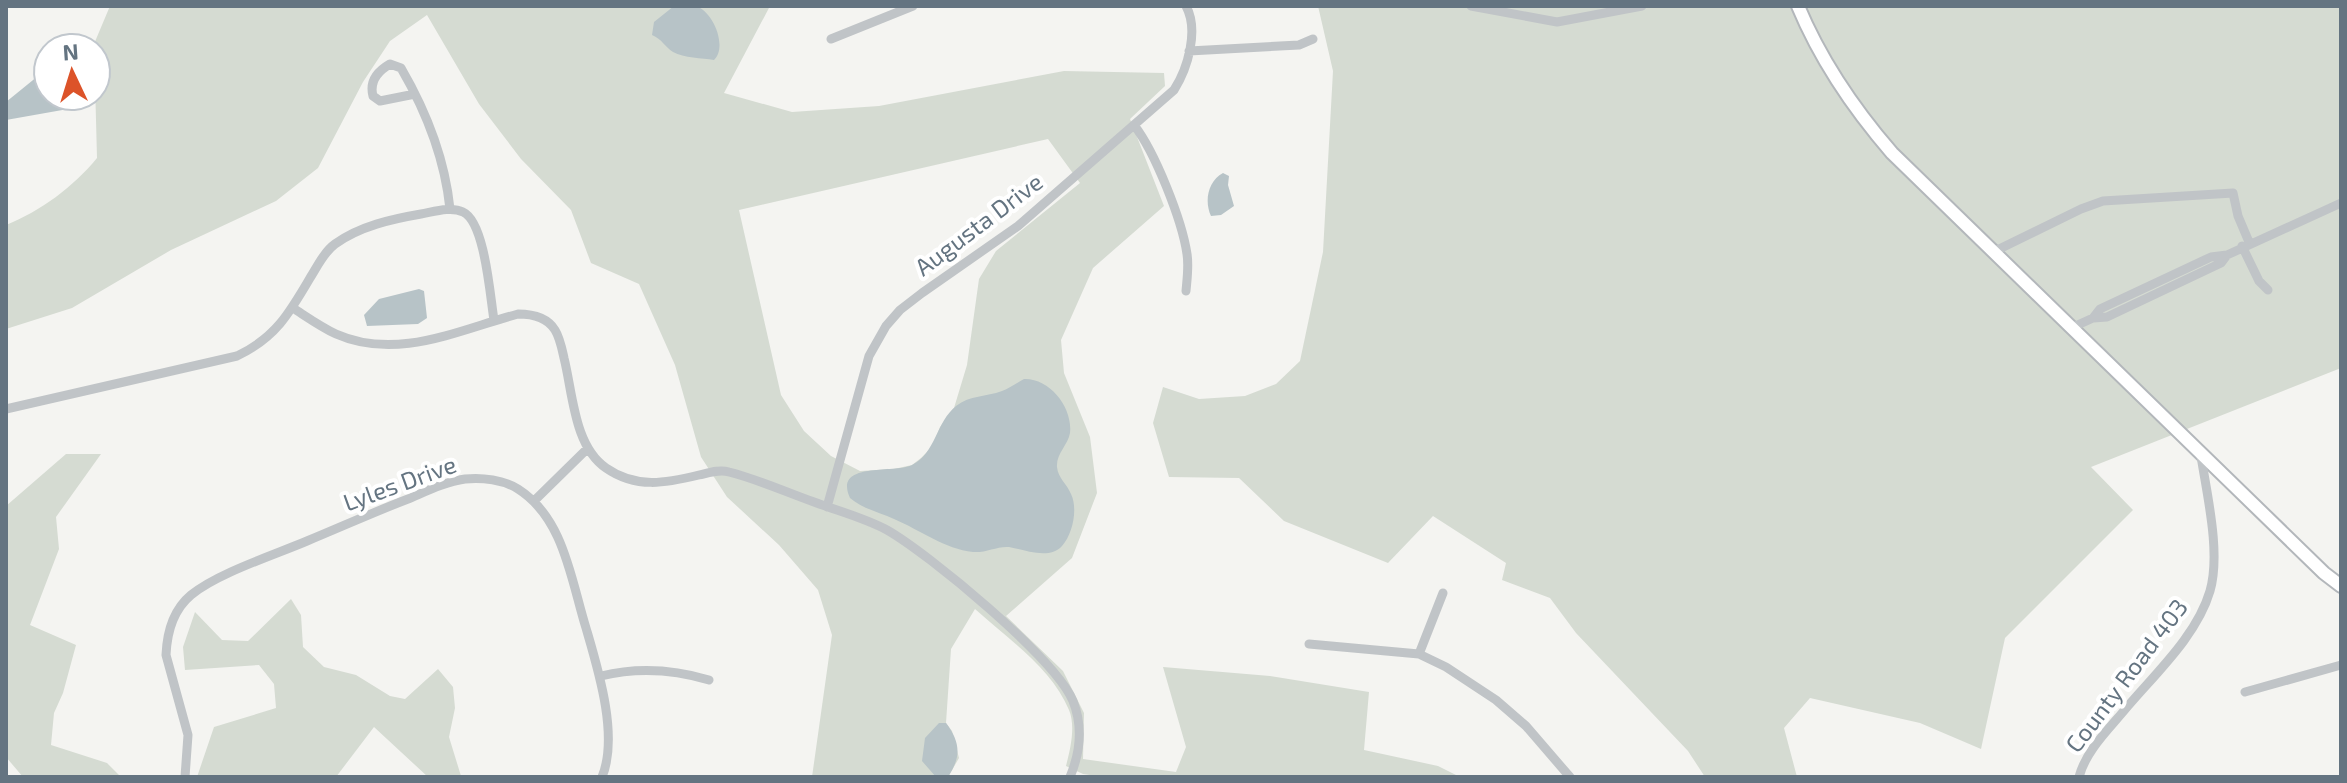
<svg xmlns="http://www.w3.org/2000/svg" width="2347" height="783" font-family="'Exo 2',sans-serif">
<style>
.green{fill:#d5dbd2;fill-rule:evenodd}
.water{fill:#b7c3c7}
.lines{fill:none;stroke-linecap:round;stroke-linejoin:round}
.major-casing{stroke:#b3b7bb;stroke-width:16}
.minor{stroke:#c0c4c7;stroke-width:9}
.major{stroke:#fff;stroke-width:12}
.labels{text-anchor:middle;stroke-width:8;stroke-linejoin:round;paint-order:stroke}
.street-label{font-size:24px;fill:#647481;stroke:#fff}
</style>
<rect width="100%" height="100%" fill="#f4f4f1"/>
<!-- green -->
<path class="green" d="M110 6H770L724 93 792 112 879 106 1064 71 1164 73 1165 86 1130 119 1164 206 1093 268 1061 340 1064 373 1090 437 1097 493 1072 558 1006 616 1063 671 1084 713 1083 759 1176 772 1186 747 1163 667 1270 676 1369 692 1364 750 1438 766 1460 777H1103L1083 774 1066 766C1070 750 1076 727 1069 710 1052 668 1008 639 975 609L951 649 946 723 952 731 959 758 948 777H812L832 635 818 590 779 545 727 497 701 457 675 365 639 284 591 263 571 210 521 159 479 104 427 15 390 41 363 82 318 168 276 201 171 250 72 308 6 329V225C41 211 73 187 97 158L94 44ZM1048 139 1080 183 996 251 979 279 967 365 954 408 940 427 932 447 921 458 912 465 894 469 860 471 831 456 804 431 781 395 739 210Z
M1318 6H2341V368L2091 467 2133 510 2005 638 1981 749 1920 723 1810 698 1784 728 1797 777H1705L1688 751 1576 633 1550 598 1502 580 1506 563 1433 516 1388 563 1284 521 1239 478 1169 477 1153 423 1163 387 1199 399 1245 396 1276 384 1300 361 1323 252 1333 71Z
M66 454H101L56 517 59 549 30 625 76 645 63 693 54 713 51 745 107 763 121 777H23L6 757V506Z
M291 599 301 615 303 647 324 667 356 675 390 696 405 699 438 669 453 687 455 708 449 737 461 776 465 777H428L374 727 336 777H197L214 727 276 708 274 684 259 665 185 670 183 647 195 612 222 640 248 641Z"/>
<!-- water -->
<path class="water" d="M674 6C681 6 689 5 695 6 713 10 728 47 714 60 702 58 684 58 673 52 665 47 662 39 652 35L654 22Z
M48 61V96H69L68 109 6 120V102L38 76Z
M1223 173 1229 176 1228 185 1234 206 1221 215 1211 216C1204 201 1208 181 1223 173Z
M419 289 424 291 427 318 418 324 367 326 364 315 379 299Z
M1024 379C1050 378 1073 408 1070 433 1068 445 1056 454 1057 467 1058 478 1067 484 1071 494 1078 508 1073 534 1062 546 1049 560 1026 550 1009 547 997 546 986 553 973 552 945 549 920 530 894 519 879 512 863 509 850 498 833 461 894 474 912 465 936 453 936 422 956 406 970 395 986 397 1002 391 1010 388 1017 383 1024 379Z
M939 723H946C961 743 961 757 948 777H936L922 761 925 738Z"/>
<g class="lines">
<!-- major casing -->
<g class="major-casing">
<path id="major" d="M1798 6C1821 61 1853 108 1892 153L2324 573 2341 586"/>
</g>
<!-- minor -->
<path class="minor" d="M1471 6 1557 22 1642 6
M831 39 913 6
M1189 51 1299 45 1313 39
M415 94 380 101 373 96C369 81 378 71 390 64L401 68C426 111 445 160 450 209
M1134 125C1155 152 1182 220 1187 254 1189 266 1187 279 1186 291
M2242 246 2259 281 2268 290
M1993 252 2081 209 2103 201 2233 193 2238 216 2249 242
M293 308C307 317 321 327 336 334 397 361 458 330 518 314 532 314 547 317 555 330 560 338 562 349 564 358 573 394 574 446 606 468 636 489 666 483 699 475 708 473 719 469 729 472 757 479 786 492 814 502 838 511 865 518 887 530 929 554 1055 658 1073 701 1083 726 1080 753 1070 777
M2093 318 2100 309 2211 257 2227 255 2341 203
M2071 328 2093 318 2107 317 2221 263 2227 255
M6 409 237 356C275 338 289 314 310 278 317 267 324 252 335 244 360 226 392 219 421 214 433 212 451 206 463 212 485 222 490 296 494 320
M534 501 588 448
M827 507 869 356 886 326 900 310 922 293 1018 226 1174 90C1188 68 1199 30 1186 6
M1309 644 1419 654 1446 667 1496 700 1526 726 1570 777
M1419 654 1443 593
M601 676C638 667 672 669 709 680
M2245 692 2341 665
M185 777 188 735 166 655C167 632 173 610 191 595 218 573 274 555 307 541 341 527 374 512 408 499 427 491 445 482 465 479 482 477 504 480 518 489 564 518 571 580 586 628 598 669 619 736 602 777
M2079 777C2086 750 2110 728 2128 706 2157 672 2197 635 2210 591 2221 553 2207 495 2201 456"/>
<!-- major -->
<use href="#major" class="major"/>
</g>
<g class="labels">
<!-- street labels -->
<g class="street-label">
<text transform="translate(979 225) rotate(-37)" y="8">Augusta Drive</text>
<text transform="translate(400 484) rotate(-20)" y="8">Lyles Drive</text>
<text transform="translate(2127 676) rotate(-53)" y="8">County Road 403</text>
</g>
</g>
<!-- border -->
<rect width="2347" height="783" fill="none" stroke="#647481" stroke-width="16"/>
<!-- north arrow -->
<g transform="translate(72 72) rotate(356)"><circle r="38" fill="#ffffff" stroke="#c1c7cd" stroke-width="2"/>
<path d="M0-6L14 30L0 20L-14 30Z" fill="#dc5329"/>
<text y="-12" font-size="22" font-weight="bold" text-anchor="middle" fill="#647481">N</text>
</g>
</svg>
